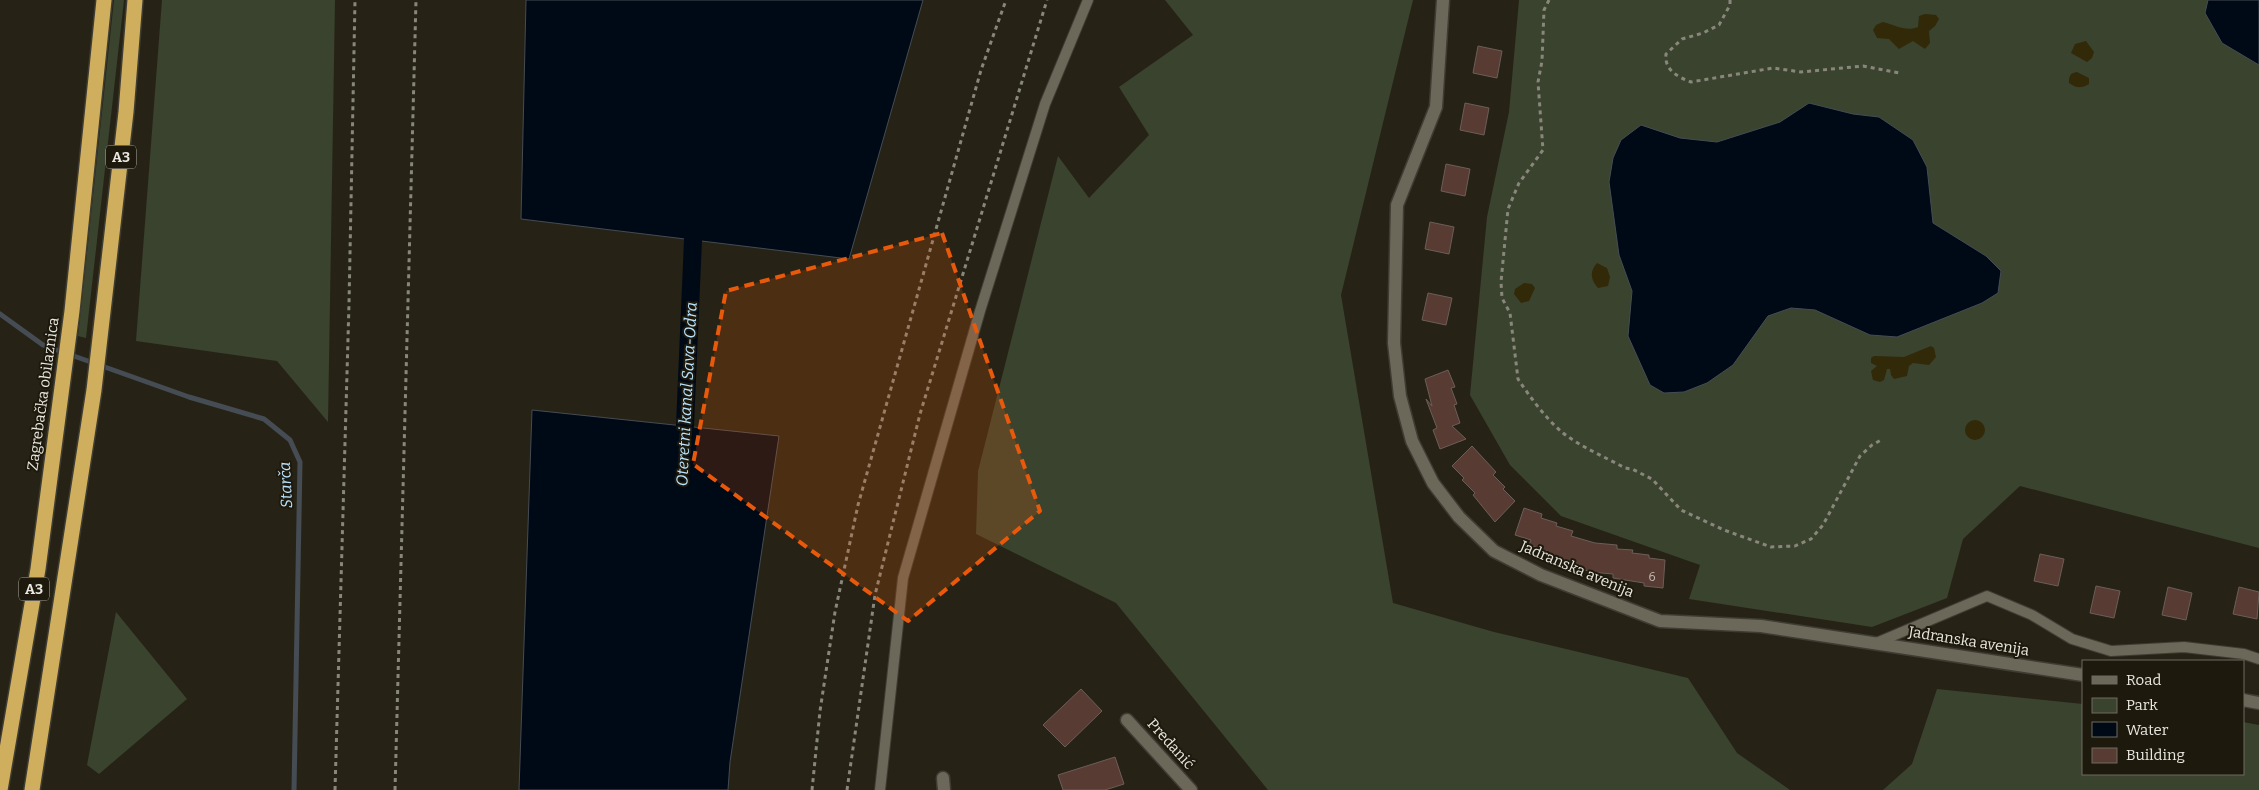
<svg xmlns="http://www.w3.org/2000/svg" width="2259" height="790" font-family="Bitter,serif">
<style>
.green{fill:#3a432e}
.sand{fill:#322908}
.water{fill:#000a17;stroke:#464c53}
.lines{fill:none;stroke-linecap:round;stroke-linejoin:round}
.stream{stroke:#464c53;stroke-width:5}
.canal{stroke:#000a17;stroke-width:18}
.building{fill:#583c33;stroke:#6d5d58}
.service-casing{stroke:#3f3c33;stroke-width:12}
.minor-casing{stroke:#3f3c33;stroke-width:15}
.motorway-casing{stroke:#3f3c33;stroke-width:18}
.path{stroke:#89877c;stroke-width:3;stroke-dasharray:4 4;stroke-linecap:butt}
.service{stroke:#6b6759;stroke-width:10}
.minor{stroke:#6b6759;stroke-width:12}
.motorway{stroke:#cfae5e;stroke-width:15}
.marked{fill:#e8590c;fill-opacity:0.2;stroke:#e8590c;stroke-width:4;stroke-dasharray:10 6;stroke-linejoin:round}
.labels{text-anchor:middle;stroke-width:4;stroke-linejoin:round;paint-order:stroke}
.number-label{font-size:12px;fill:#c5bcb4}
.shield{fill:#1d190d;stroke:#aca9a0;stroke-width:1}
.shield-label{font-size:14px;font-weight:bold;fill:#e9e7df}
.street-label{font-size:15px;fill:#e9e7df;stroke:#1d190d}
.water-label{font-size:16px;font-style:italic;fill:#b9e3fe;stroke:#1d190d}
</style>
<rect width="100%" height="100%" fill="#262316"/>
<!-- green -->
<path class="green" d="M114 0H124L86 338 78 336Z
M162 0H335L328 422 277 361 136 341Z
M1165 0H1413L1341 295 1393 603 1494 632 1688 678 1737 753 1790 790H1268L1116 603 976 534 978 471 1058 156 1089 198 1149 135 1119 87 1193 35Z
M1519 0H2259V548L2020 486 1963 539 1947 598 1872 627 1689 599 1700 565 1561 516 1510 465 1470 395 1487 217 1509 112Z
M116 612 187 699 99 774 87 765Z
M1937 689 2083 704V774H2243V722L2259 725V790H1883L1912 764Z"/>
<!-- sand -->
<path class="sand" d="M1925 14 1936 15 1939 19 1935 26 1929 31 1930 43 1925 49 1913 41 1899 49 1889 39 1877 38 1873 30 1876 25 1883 22C1895 25 1906 32 1918 27L1919 16Z
M2086 41 2094 52 2092 58 2087 62 2071 53 2075 44Z
M2077 72 2089 78V84C2081 89 2076 88 2069 83 2069 76 2070 73 2077 72Z
M1597 263 1607 268 1610 277 1608 286 1598 288C1591 280 1589 272 1597 263Z
M1524 283 1532 284 1535 288 1529 301 1521 303 1514 294 1515 289Z
M1931 346 1934 348 1936 357 1929 365 1913 363 1909 366 1907 376 1894 379 1891 375 1890 369H1887L1884 380 1880 382 1873 380 1871 371 1877 366 1871 363V358L1874 356 1904 357Z
M1965 430a10 10 0 1 1 20 0a10 10 0 1 1-20 0Z"/>
<!-- water -->
<path class="water" d="M526 0H923L849 259 521 219Z
M2208 0H2259V65L2222 43 2205 13Z
M1809 103 1853 114 1879 117 1913 140 1927 167 1933 223 1986 256 2001 271 1998 293 1982 303 1897 337 1870 335 1815 310 1791 308 1768 316 1733 365 1707 383 1684 392 1664 393 1650 385 1628 336 1632 291 1619 255 1609 182 1613 158 1621 140 1641 125 1680 138 1717 142 1780 122Z
M532 410 779 436 730 762 728 790H519Z"/>
<g class="lines">
<!-- stream -->
<path class="stream" d="M0 314 43 345 189 397 264 419 290 440 300 462 294 790"/>
<!-- canal -->
<path class="canal" d="M684 448 694 217"/>
</g>
<!-- building -->
<path class="building" d="M1478 46 1502 51 1497 78 1473 73Z
M1465 103 1489 108 1484 135 1460 130Z
M1446 164 1470 169 1465 196 1441 191Z
M1430 222 1454 227 1449 254 1425 249Z
M1428 293 1452 298 1446 325 1422 320Z
M1448 370 1455 387 1451 388 1457 404 1454 405 1460 423 1452 426 1466 439 1440 449 1433 430 1437 428 1426 399 1432 406 1425 379Z
M1472 446 1496 472 1493 475 1505 487 1503 489 1515 501 1495 522 1473 495 1475 493 1462 480 1464 478 1452 466Z
M1524 508 1542 514 1541 518 1557 523 1556 526 1573 531 1571 536 1595 543 1617 545V549L1633 550 1632 553 1649 555V558L1665 560 1663 588 1644 586V583L1613 578V574L1591 572 1561 562 1562 559 1546 554 1547 551 1529 545 1531 540 1515 535Z
M2040 554 2064 559 2058 586 2034 581Z
M2096 586 2120 591 2114 618 2090 613Z
M2168 587 2192 593 2186 620 2162 615Z
M2239 587 2259 592 2257 619 2233 614Z
M1081 689 1102 711 1065 747 1043 725Z
M1115 757 1124 784 1105 790H1063L1058 775Z"/>
<g class="lines">
<!-- service casing -->
<g class="service-casing">
<path id="service" d="M1876 643 1987 596 2032 615 2072 639 2111 651 2184 647 2244 654 2259 659
M880 790 903 578 980 311 1045 104 1088 0"/>
</g>
<!-- minor casing -->
<g class="minor-casing">
<path id="minor" d="M1443 0 1436 107 1397 205 1394 343 1400 396 1412 441 1433 483 1459 517 1494 551 1541 575 1660 621 1761 626 2083 675
M2243 700 2259 703
M1127 720 1191 790
M943 778 944 790"/>
</g>
<!-- motorway casing -->
<g class="motorway-casing">
<path id="motorway" d="M0 790 38 569 72 311 104 0
M32 790 94 390 126 112 135 0"/>
</g>
<!-- path -->
<path class="path" d="M1549 0 1544 10 1542 61 1538 82 1543 150 1519 183 1508 209 1501 282 1502 298 1510 313 1518 379C1530 397 1546 419 1563 433 1581 447 1605 457 1625 468L1632 469 1652 479 1681 510 1724 530 1771 547 1795 546 1811 539 1823 525 1860 456 1872 445 1883 439
M1730 0V5L1719 25 1703 33 1682 39 1666 54C1664 70 1678 77 1691 82L1773 68 1801 72 1863 66 1900 73
M335 790 349 304 355 0
M395 790 416 0
M812 790 820 711 835 612 858 505 981 70 1006 0
M847 790 875 595 920 414 1047 0"/>
<!-- service -->
<use href="#service" class="service"/>
<!-- minor -->
<use href="#minor" class="minor"/>
<!-- motorway -->
<use href="#motorway" class="motorway"/>
</g>
<!-- marked area -->
<path class="marked" d="M942 233 1040 511 908 621 693 464 726 291Z"/>
<g class="labels">
<!-- number labels -->
<g class="number-label">
<text x="1652" y="581">6</text>
</g>
<!-- shield labels -->
<g class="shield">
<rect x="106" y="145.5" width="30" height="23" rx="4"/>
<rect x="19" y="577.5" width="30" height="23" rx="4"/>
</g>
<g class="shield-label">
<text x="121" y="162">A3</text>
<text x="34" y="594">A3</text>
</g>
<!-- street labels -->
<g class="street-label">
<text transform="translate(43 394) rotate(-82)" y="5">Zagrebačka obilaznica</text>
<text transform="translate(1577 569) rotate(23)" y="5">Jadranska avenija</text>
<text transform="translate(1969 641) rotate(9)" y="5">Jadranska avenija</text>
<text transform="translate(1171 744) rotate(48)" y="5">Predanić</text>
</g>
<!-- water labels -->
<g class="water-label">
<text transform="translate(686 394) rotate(-87)" y="6">Oteretni kanal Sava-Odra</text>
<text transform="translate(285 485) rotate(-93)" y="6">Starča</text>
</g>
</g>
<!-- legend -->
<rect x="2082" y="660" width="162" height="115" fill="#1d190d" stroke="#6f6b61"/>
<rect x="2092" y="676" width="25" height="8" fill="#6b6759" stroke="#6f6b61"/>
<text x="2126" y="685" font-size="15" fill="#e9e7df">Road</text>
<rect x="2092" y="698" width="25" height="15" fill="#3a432e" stroke="#6f6b61"/>
<text x="2126" y="710" font-size="15" fill="#e9e7df">Park</text>
<rect x="2092" y="722" width="25" height="15" fill="#000a17" stroke="#6f6b61"/>
<text x="2126" y="735" font-size="15" fill="#e9e7df">Water</text>
<rect x="2092" y="748" width="25" height="15" fill="#583c33" stroke="#6f6b61"/>
<text x="2126" y="760" font-size="15" fill="#e9e7df">Building</text>
</svg>
